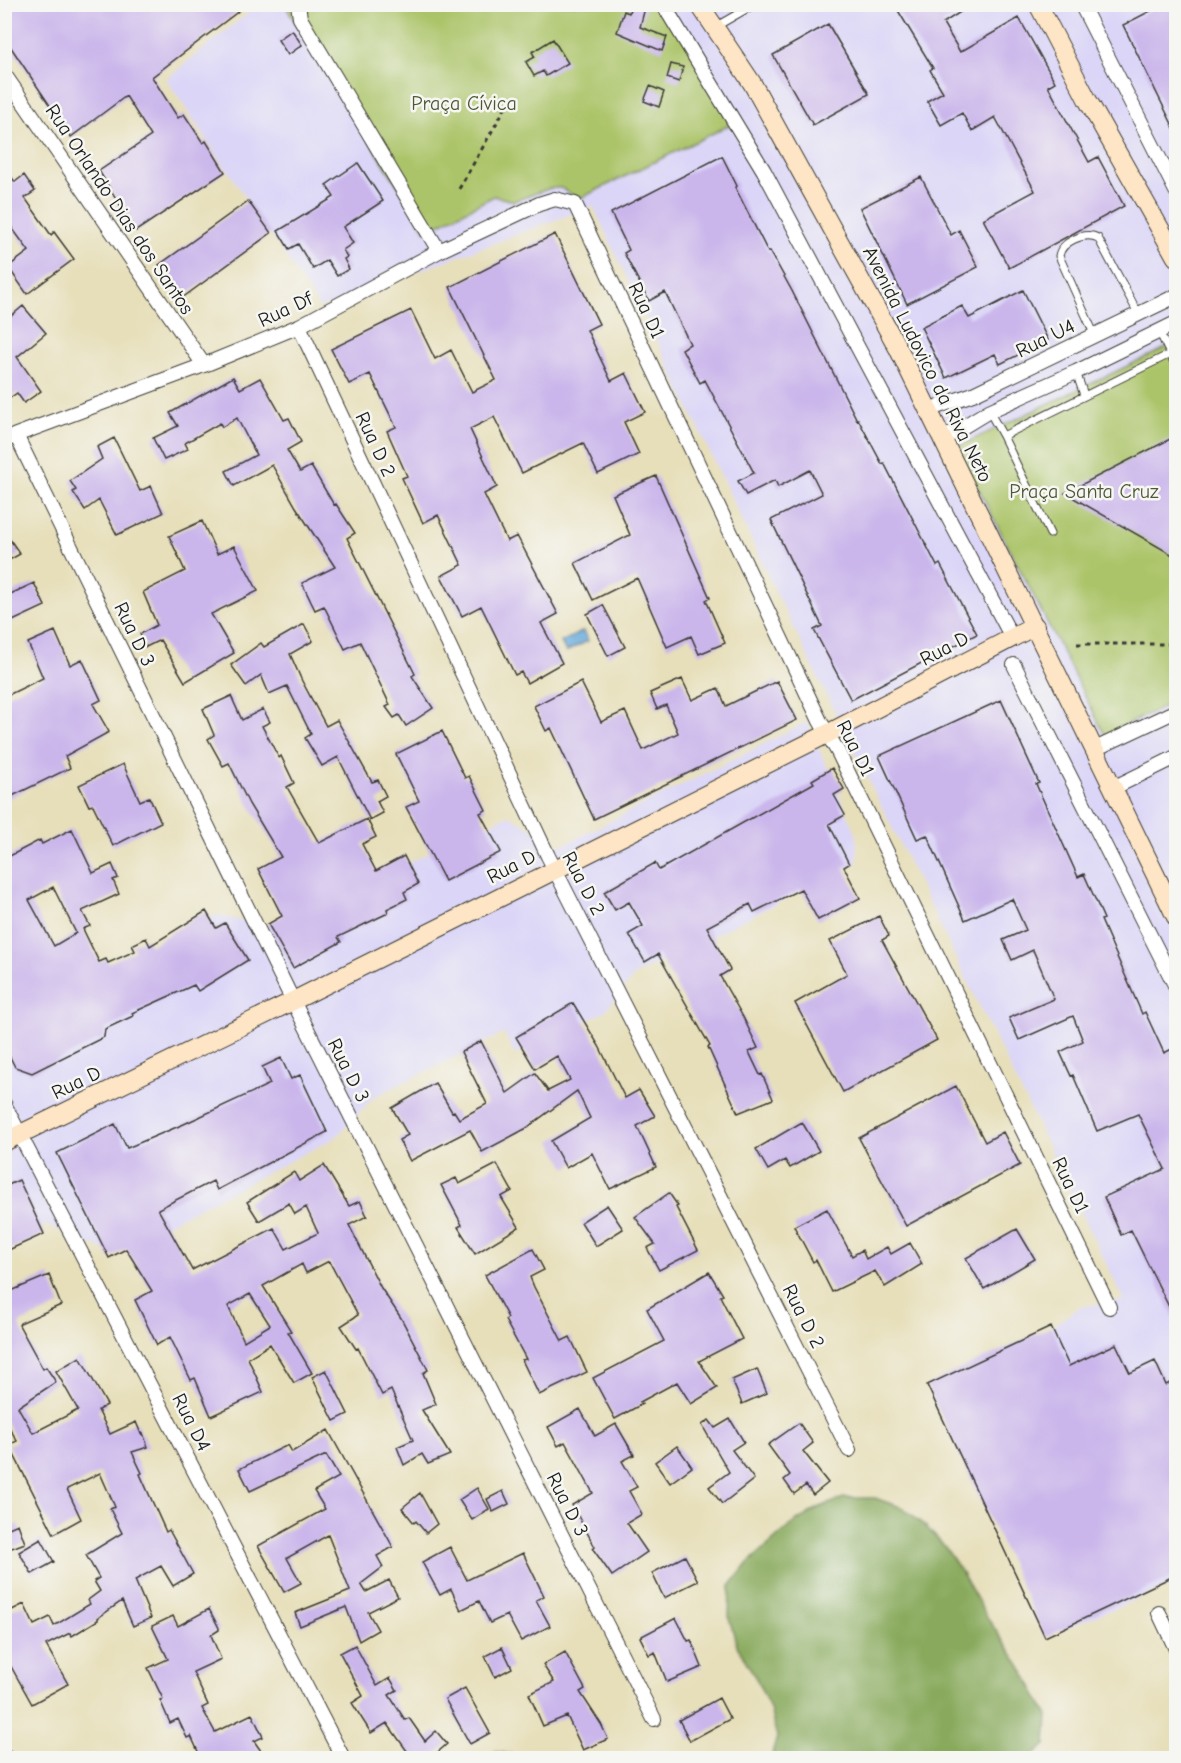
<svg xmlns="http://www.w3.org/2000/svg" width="1181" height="1763" font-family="'Comic Neue',sans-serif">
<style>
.built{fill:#dbd6f7}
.green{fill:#acc469;stroke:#647042;stroke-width:1.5}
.forest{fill:#89aa5d;stroke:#52633c;stroke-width:1.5}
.water{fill:#64a7d9;stroke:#40627a;stroke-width:1.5}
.building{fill:#cab6eb;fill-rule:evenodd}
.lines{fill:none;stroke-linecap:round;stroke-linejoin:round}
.lane-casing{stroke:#3a3934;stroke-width:9}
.street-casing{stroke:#3a3934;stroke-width:16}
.secondary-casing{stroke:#3a3934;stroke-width:20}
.path{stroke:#3a3934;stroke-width:3;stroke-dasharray:4.5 4.5;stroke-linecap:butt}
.lane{stroke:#fff;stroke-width:7}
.street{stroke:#fff;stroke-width:14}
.secondary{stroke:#fde5c5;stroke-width:18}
.labels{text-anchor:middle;stroke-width:5;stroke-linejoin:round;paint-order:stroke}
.park-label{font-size:20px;fill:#4e5737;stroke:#f6f6f2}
.street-label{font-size:20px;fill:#1c1c1c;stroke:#f6f6f2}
</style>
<rect width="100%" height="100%" fill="#f6f6f2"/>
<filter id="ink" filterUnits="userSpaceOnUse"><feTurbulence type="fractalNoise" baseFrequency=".0167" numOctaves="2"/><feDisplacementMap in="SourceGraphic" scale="12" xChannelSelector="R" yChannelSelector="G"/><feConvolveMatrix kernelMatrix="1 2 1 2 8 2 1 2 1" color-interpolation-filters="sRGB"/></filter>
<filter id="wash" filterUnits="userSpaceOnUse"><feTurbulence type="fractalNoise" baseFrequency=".008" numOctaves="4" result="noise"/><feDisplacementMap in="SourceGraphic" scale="24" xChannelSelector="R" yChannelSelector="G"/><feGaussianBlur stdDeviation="1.35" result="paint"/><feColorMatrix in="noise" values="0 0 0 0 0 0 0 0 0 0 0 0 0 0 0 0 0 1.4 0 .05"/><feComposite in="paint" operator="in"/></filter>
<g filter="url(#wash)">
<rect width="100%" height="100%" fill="#e7dfba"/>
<!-- built -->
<path class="built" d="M258 5H1176V1583L1045 1637 927 1385 1051 1327 1080 1307 1124 1300 780 600 593 206 320 308 166 79Z
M807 722 857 836V863L635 975 604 1012 515 1055 504 1033 374 1097 335 1138 111 1253 46 1225 5 1244V1022L217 915 272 928 509 815 561 846Z"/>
<!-- green -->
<path class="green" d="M285 5H666L736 122 583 197 574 196 561 188H551L514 201 494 196 426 231Z
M1176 343V701L1105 735 957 447Z"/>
<!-- forest -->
<path class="forest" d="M844 1498H875L903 1508 925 1526 945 1547 961 1571 990 1622 1020 1665 1048 1716 1046 1745 1028 1758H771L777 1737 770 1709 757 1680 737 1646 729 1618 730 1586 748 1563 792 1524 818 1508Z
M496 1752 534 1758H483Z"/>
<!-- water -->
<path class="water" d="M583 631 588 641 566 652 561 642Z"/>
<g id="blocks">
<!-- building -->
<path class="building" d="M4 4H248L152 77 178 118 184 114 203 143 206 141 225 172 136 231 99 171 151 136 126 96 71 137 4 37Z
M631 4H646L640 27 667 37 662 51 617 32 624 11 629 13Z
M894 4H973L943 23 960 52 1019 18 1055 82 1048 86 1089 162 1098 157 1124 206 1009 268 983 219 1035 191 995 117 972 131 962 113 941 125 927 101 943 92 930 70 933 68Z
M1164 4H1176V132L1123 25Z
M828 24 869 94 813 125 773 55Z
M292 30 302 45 288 55 278 40Z
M553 39 568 63 546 76 543 71 534 76 526 62 535 57 532 52Z
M671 64 683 67 679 82 667 78Z
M650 86 664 92 659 107 644 101Z
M722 156 737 186 735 187 768 252 770 251 792 291 857 420 858 419 882 464 884 463 937 566 940 564 977 634 851 700 814 630 822 626 771 520 822 494 810 470 778 487 775 480 746 495 738 481 754 473 705 380 700 383 682 349 690 344 665 292 649 301 624 253 629 250 611 213Z
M358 163 383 201 343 227 353 243 343 250 347 257 344 259 349 269 337 276 327 260 313 269 298 244 289 249 278 231 334 197 326 185Z
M4 167 15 182 24 175 35 191 25 198 51 235 54 232 74 259 27 294 8 267 29 251 4 217Z
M921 177 951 235 959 230 978 267 907 304 860 208Z
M248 201 271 233 182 298 159 265Z
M555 234 599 324 587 330 611 381 626 373 645 412 624 422 639 454 598 474 583 443 522 473 494 417 470 429 497 487 484 494 507 541 517 536 558 614 541 623 562 663 527 683 521 672 515 675 481 606 462 616 441 576 462 565 438 515 423 523 402 478 407 476 387 431 396 427 370 374 349 384 331 349 411 310 435 359 451 350 472 392 496 380 450 287Z
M1023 290 1048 340 1000 364 995 354 946 378 921 327 962 306 969 318Z
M23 306 46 333 17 357 41 391 24 403 17 393 4 402V322Z
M233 377 240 389 260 378 284 420 289 418 301 442 287 450 300 472 311 466 334 505 336 504 355 533 347 538 415 674 412 676 433 708 406 726 399 715 394 718 386 707 390 705 360 642 345 649 324 606 315 610 302 583 335 567 296 507 272 465 234 486 226 471 256 455 237 418 222 427 220 423 185 443 188 449 164 460 153 438 178 426 170 413Z
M1176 436V557L1065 493Z
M114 438 140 491 151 486 163 513 117 535 99 500 85 510 73 492 76 490 70 481 102 459 97 447Z
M656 476 710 598 706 600 725 643 699 654 691 636 667 647 637 578 593 600 575 563 630 535 613 495Z
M202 521 217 554 234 546 258 591 211 614 234 653 185 682 160 640 146 647 140 634 157 625 143 592 185 571 169 536Z
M4 531 20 554 4 563Z
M34 583 45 606 4 625V597Z
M603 605 625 647 608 656 587 614Z
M304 624 313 641 290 654 302 681 326 726 337 720 372 782 378 780 386 796 377 801 383 813 370 820 338 757 322 766 305 738 311 734 287 686 269 694 261 675 246 686 231 665 261 643 264 647Z
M55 631 70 665 82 659 101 700 93 704 109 732 65 756 70 768 4 800V697L43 678 28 643Z
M682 679 692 700 718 688 726 706 777 681 797 720 594 819 551 728 546 731 534 706 581 682 601 722 625 711 643 750 678 733 666 705 657 709 650 693Z
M231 696 242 720 263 709 270 722 262 726 279 758 281 756 294 783 287 787 319 843 367 819 376 837 362 844 376 871 404 856 418 884 404 892 407 899 387 909 388 913 338 937 341 942 293 968 268 924 282 916 258 869 281 857 249 804 229 763 223 766 208 739 214 735 203 709Z
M1001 700 1039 783 1036 784 1078 877 1084 874 1104 919 1101 920 1142 1014 1145 1012 1164 1053 1176 1047V1321L1131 1230 1121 1235 1104 1197 1165 1169 1138 1114 1097 1131 1073 1075 1071 1076 1060 1052 1083 1041 1073 1016 1019 1040 1009 1018 1054 999 1033 950 1012 960 1003 940 1026 930 1012 899 965 920 927 835 917 839 879 756Z
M442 731 465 778 469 776 486 810 480 813 501 852 445 881 406 807 419 801 396 754Z
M123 764 140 801 149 797 161 822 113 846 93 805 89 806 79 785Z
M832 768 844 789 834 795 845 815 829 824 849 864 844 867 860 898 818 920 801 889 754 912 750 904 707 927 730 970 720 976 743 1017 758 1048 749 1052 760 1075 762 1074 773 1099 738 1113 708 1047 710 1046 658 954 645 962 629 934 643 926 629 902 615 910 604 892 655 863 659 870 814 783 812 780Z
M72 829 93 873 112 864 118 878 113 880 119 894 82 911 90 926 83 929 99 962 106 959 108 963 135 951 132 945 146 938 150 946 206 911 216 928 225 923 248 960 198 991 194 985 132 1013 133 1016 105 1029 104 1037 32 1073 15 1067 4 1045V859L40 840 42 844ZM53 887 76 933 54 946 29 900Z
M879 916 889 936 882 940 937 1040 843 1092 795 1003 847 974 830 941Z
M573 1003 599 1046 625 1098 639 1090 655 1116 637 1126 656 1167 610 1189 592 1153 566 1168 551 1141 590 1118 577 1091 525 1129 482 1152 470 1130 410 1161 399 1140 408 1135 392 1108 435 1083 452 1112 454 1111 459 1119 487 1104 461 1052 481 1041 507 1093 535 1073 548 1091 570 1080 557 1056 535 1069 516 1037Z
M281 1058 291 1079 300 1075 327 1132 217 1190 213 1181 158 1209 192 1270 274 1228 286 1249 318 1233 306 1207 295 1214 289 1203 259 1221 247 1202 294 1172 299 1181 324 1165 349 1206 360 1201 367 1216 349 1225 381 1288 401 1318 428 1370 423 1373 436 1404 422 1410 450 1455 428 1464 422 1454 404 1465 397 1447 413 1440 391 1390 382 1395 358 1348 356 1349 341 1326 358 1315 329 1261 306 1273 302 1264 263 1286 291 1331 288 1332 312 1373 294 1383 270 1344 248 1358 263 1392 211 1416 195 1378 191 1380 170 1337 157 1345 135 1300 152 1291 126 1249 109 1258 57 1153 115 1124 127 1148 184 1124 270 1084 262 1067ZM250 1294 270 1325 244 1341 228 1306Z
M956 1086 985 1142 1003 1132 1020 1165 906 1226 859 1138Z
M802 1122 819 1151 790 1168 785 1160 768 1170 756 1149Z
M497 1164 512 1191 501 1197 519 1227 475 1254 458 1227 462 1225 441 1185 456 1178 459 1184Z
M19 1180 44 1234 4 1252V1187Z
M669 1193 678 1206 676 1207 698 1250 659 1270 647 1248 655 1244 635 1217Z
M607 1205 623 1229 596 1246 581 1222Z
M827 1209 852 1256 862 1250 866 1259 887 1247 891 1254 910 1243 922 1264 885 1287 875 1271 832 1292 816 1260 813 1262 794 1226Z
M1017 1229 1035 1259 984 1289 966 1258Z
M533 1249 544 1270 530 1277 534 1287 562 1341 570 1337 587 1372 539 1395 522 1360 526 1359 505 1320 508 1318 485 1275Z
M709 1272 723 1295 720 1296 742 1339 699 1361 717 1388 691 1404 677 1382 640 1402 642 1404 615 1419 593 1378 664 1341 647 1309Z
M49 1275 61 1305 20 1323 19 1325 43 1369 46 1367 56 1382 18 1407 33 1433 78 1410 56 1371 80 1357 107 1405 98 1410 110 1434 136 1422 141 1434 143 1433 148 1447 132 1452 142 1473 140 1474 166 1532 169 1530 193 1574 173 1586 161 1566 135 1580 151 1618 133 1626 122 1601 98 1618V1620L72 1636 70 1633 46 1645 68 1684 32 1704 9 1663 4 1666V1614L24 1604 34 1625 50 1617 54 1626 90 1604 88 1600 100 1591 94 1581 99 1578 86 1555 122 1533 110 1509 115 1507 100 1473 67 1489 81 1519 54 1534 9 1445 17 1441 4 1418V1294Z
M1051 1327 1069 1366 1116 1344 1130 1373 1155 1361 1166 1385 1176 1380V1575L1045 1637 927 1385Z
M757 1369 767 1393 742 1404 732 1380Z
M326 1370 348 1414 334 1421 312 1377Z
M580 1409 595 1436 616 1424 634 1455 622 1461 637 1487 629 1491 642 1514 627 1523 647 1552 612 1576 593 1549 595 1547 572 1505 593 1493 565 1442 558 1446 548 1427Z
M730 1419 744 1442 732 1450 754 1479 722 1504 709 1487 729 1472 702 1425 709 1420 715 1428Z
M799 1423 813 1443 803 1451 828 1483 813 1495 806 1485 794 1494 784 1480 790 1475 768 1445Z
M328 1430 393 1547 377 1556 383 1567 361 1584 366 1592 389 1580 398 1597 368 1612 378 1630 359 1641 346 1607 300 1626 295 1613 350 1591 328 1535 287 1558 301 1583 284 1592 258 1546 325 1509 314 1491 339 1477 326 1455 250 1491 239 1469 288 1445 292 1452Z
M677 1446 692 1467 670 1483 655 1462Z
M477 1488 489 1509 472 1520 459 1500Z
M503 1491 509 1504 493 1512 487 1499Z
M420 1493 437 1524 426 1533 416 1521 414 1523 402 1508Z
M18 1524 25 1543 4 1551V1530Z
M41 1539 54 1562 32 1574 19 1552Z
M450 1547 467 1580 523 1553 544 1596 536 1600 550 1626 521 1641 507 1615 490 1623 479 1601 461 1610 451 1589 440 1595 422 1562Z
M685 1556 698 1581 664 1598 652 1573Z
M209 1609 219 1628V1630L211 1635 221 1659 193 1672 208 1705 202 1708 215 1732 252 1714 263 1737 254 1741 266 1758H201L191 1736 187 1738 178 1719 170 1723 160 1700 163 1699 148 1668 168 1659 152 1626 173 1616 178 1626Z
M676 1618 688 1641 691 1640 702 1667 667 1682 655 1652 649 1655 640 1637Z
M355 1645 377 1686 390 1678 397 1690 389 1695 405 1720 409 1718 425 1741 436 1731 447 1744 431 1758H412L387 1723 371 1733 352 1703 363 1696 340 1653Z
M502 1647 512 1668 495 1677 485 1656Z
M565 1652 585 1689 580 1692 601 1724 608 1739 583 1750 567 1716 543 1726 529 1694 554 1682 543 1665Z
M465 1688 490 1733 470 1744 445 1699Z
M719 1698 730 1719 690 1741 679 1720Z"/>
</g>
</g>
<g filter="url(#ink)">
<use href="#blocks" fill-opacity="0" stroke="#3a3934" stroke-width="1.5"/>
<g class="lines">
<!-- lane casing -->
<g class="lane-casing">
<path id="lane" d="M715 27 755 4
M1095 336 1059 256C1061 242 1085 231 1098 238L1138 313
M1170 354 1176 366
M1076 372 1084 395
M989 411 1003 436 1170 354 1159 331
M1003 436 1050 534"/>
</g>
<!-- street casing -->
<g class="street-casing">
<path id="street" d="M298 4 300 18 439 251
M663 4 764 171 1007 628
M1081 4 1176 191
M4 74 204 365
M299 326 548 856 849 1450
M928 410 973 394 1176 296
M16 435 293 1001 654 1719
M943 439 989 411 1076 372 1176 323
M4 441 16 435 204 365 299 326 439 251 539 204 555 199 575 204 820 721 838 752 1109 1307
M1014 665 1176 987
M1095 749 1176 711
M1113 788 1176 757
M4 1104 343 1758
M1159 1613 1176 1649
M4 1756 6 1758"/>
</g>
<!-- secondary casing -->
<g class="secondary-casing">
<path id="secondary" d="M699 4 752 83 899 350 1176 917
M1038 4 1087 99 1176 257
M4 1142 293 1001 827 734 1035 626"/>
</g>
<!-- path -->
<path class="path" d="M459 189 508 103
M1077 644H1176"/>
<!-- lane -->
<use href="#lane" class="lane"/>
<!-- street -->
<use href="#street" class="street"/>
<!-- secondary -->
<use href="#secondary" class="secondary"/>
</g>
</g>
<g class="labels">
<!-- park labels -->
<g class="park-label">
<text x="464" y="110">Praça Cívica</text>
<text x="1084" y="498">Praça Santa Cruz</text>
</g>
<!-- street labels -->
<g class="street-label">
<text transform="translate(120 209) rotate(56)" y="7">Rua Orlando Dias dos Santos</text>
<text transform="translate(285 309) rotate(-25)" y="7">Rua Df</text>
<text transform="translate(647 310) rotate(65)" y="7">Rua D1</text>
<text transform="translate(1045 338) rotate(-26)" y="7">Rua U4</text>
<text transform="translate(928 364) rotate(63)" y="7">Avenida Ludovico da Riva Neto</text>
<text transform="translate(376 444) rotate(65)" y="7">Rua D 2</text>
<text transform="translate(135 634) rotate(64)" y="7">Rua D 3</text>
<text transform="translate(944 648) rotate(-28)" y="7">Rua D</text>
<text transform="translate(856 748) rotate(63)" y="7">Rua D1</text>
<text transform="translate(511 866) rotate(-27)" y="7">Rua D</text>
<text transform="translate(584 883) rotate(62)" y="7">Rua D 2</text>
<text transform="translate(349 1070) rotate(63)" y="7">Rua D 3</text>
<text transform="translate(76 1082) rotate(-26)" y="7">Rua D</text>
<text transform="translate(1071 1185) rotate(64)" y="7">Rua D1</text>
<text transform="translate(804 1316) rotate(63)" y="7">Rua D 2</text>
<text transform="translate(192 1422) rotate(63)" y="7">Rua D4</text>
<text transform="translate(568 1504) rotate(63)" y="7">Rua D 3</text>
</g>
</g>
<!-- margin -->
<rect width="1181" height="1763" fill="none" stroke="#f6f6f2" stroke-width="24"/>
</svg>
